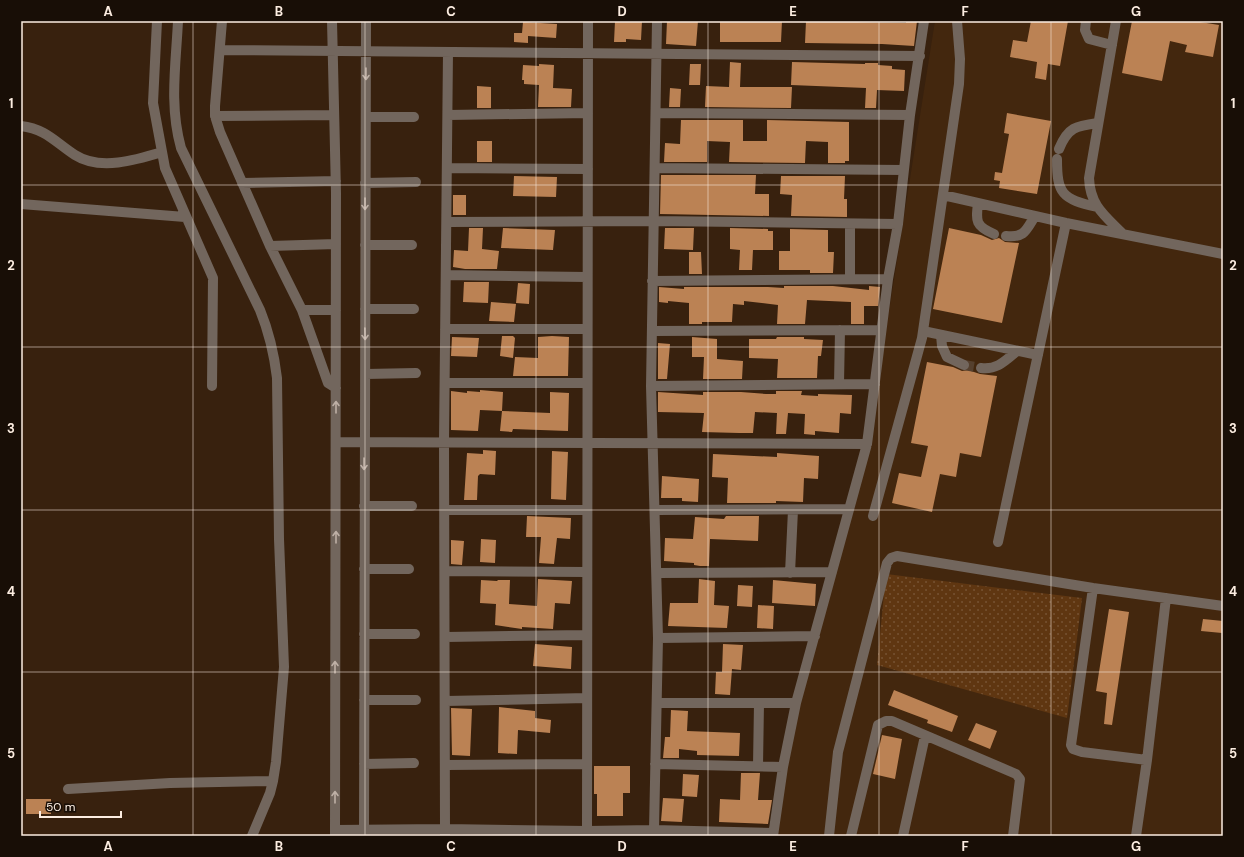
<svg xmlns="http://www.w3.org/2000/svg" width="1244" height="857" font-family="'DM Sans',sans-serif">
<style>
.built{fill:#43270e}
.park{fill:url(#park-dots)}
.building{fill:#bb8254}
.lines{fill:none;stroke-linecap:round;stroke-linejoin:round}
.minor-tunnel{stroke:#55402e;stroke-width:10;stroke-dasharray:10 5;stroke-linecap:butt}
.minor{stroke:#72665d;stroke-width:10}
.oneway{stroke:#beb0a6}
.grid{fill:none;stroke:#fcede1;stroke-width:1;stroke-opacity:0.55}
.neatline{fill:none;stroke:#fcede1;stroke-width:1.5}
.grid-label{font-size:13px;text-anchor:middle;font-weight:bold;fill:#fcede1}
</style>
<defs>
<pattern id="park-dots" width="8" height="8" patternUnits="userSpaceOnUse"><rect width="8" height="8" fill="#5f3611"/><path d="M2 2h.1M6 6h.1" fill="none" stroke="#775333" stroke-width="1.8" stroke-linecap="round"/></pattern>
</defs>
<rect width="100%" height="100%" fill="#38210e"/>
<!-- built -->
<path class="built" d="M935 21H1223V836H772L787 732 870 431Z"/>
<!-- park -->
<path class="park" d="M886 574 1082 598 1067 718 877 665Z"/>
<!-- building -->
<path class="building" d="M615 21H642L641 40 626 39V42H614Z
M667 21H698L696 46 666 44Z
M720 21H782L781 42H720Z
M806 21 906 23V21H917L914 46 882 44 805 43Z
M1031 21H1068L1060 66 1048 64 1046 80 1035 78 1037 62 1010 57 1013 40 1027 42Z
M1132 21H1194L1219 25 1213 57 1185 52 1187 45 1170 41 1162 81 1122 73Z
M523 22 557 24 556 38 528 36V43L514 42V33H522Z
M730 62 741 63 740 87H792L791 108 705 107 706 86 729 87Z
M792 62 865 64V63H878V65L892 66V69L905 70 904 91 877 90 876 108H865L866 88 791 85Z
M539 64 554 65 553 88 572 89 571 107H538L539 85 524 84V80H522L523 65 539 66Z
M690 64H701L700 85H689Z
M477 86 491 87V108H477Z
M670 88 681 89 680 107H669Z
M1007 113 1051 121 1037 194 999 188 1000 181 994 180 995 172 1002 173 1009 134 1004 133Z
M681 120H743V141H767V120L849 122V161H845V163H828V142L806 141 805 163 729 162 730 142 707 141V162H664L665 143 680 144Z
M477 141H492V162H477Z
M661 175H756L755 194H769V216L660 214Z
M514 176 557 177 556 197 513 196Z
M781 176H845L844 199H847V217L791 216 792 195 780 194Z
M453 195H466V215H453Z
M469 228H483L482 249 499 251 497 269H465L453 267 454 250 468 251Z
M503 228 555 230 553 250 501 248Z
M665 228H694L693 250 664 249Z
M730 228 768 229V231H773V250H753L752 270H739L740 250 730 249Z
M949 228 981 235 992 240 999 238 1005 242 1019 243 1002 323 933 309Z
M790 229 828 230V252H834L833 273H810V270H779V251H790Z
M689 252H701L702 274H689Z
M464 282H489L488 303 463 302Z
M518 283 530 284 529 304 516 303Z
M784 286H833L869 290V286L880 287 878 306H864V324H851V302L807 300 805 324H777L778 305 744 301V305L733 304 732 322H702V324H689V303L668 301V303L659 302V287L684 289V287H768L784 288Z
M491 302 516 304 514 322 489 321Z
M502 336H513L515 338 513 358 500 356Z
M552 336 569 337 568 376H513L515 357 538 358V337Z
M452 337 479 338 477 357 451 356Z
M692 337 717 339V359L743 361 742 379H703L704 357H692Z
M777 337H804V339L823 340 821 356H818L817 378H777L778 359 749 358V339H776Z
M658 343 670 344 667 379H658Z
M927 362 953 367 962 371 968 370 980 374 997 376 981 457 960 453 956 477 940 474 932 512 892 503 899 473 921 477 928 446 911 443Z
M480 390 503 392 502 411 480 410 478 431 451 430V391L467 393V391L480 392Z
M776 391H802L801 395 818 396V394L852 395 851 414 840 413 839 433 815 431V435L804 434 805 414 788 413 786 434H776L777 413 755 412 753 433H739L702 432 704 413 658 412V392L703 395V392H741L766 394H776Z
M550 392 569 393 568 431 513 429 512 432 500 431 502 411 550 413Z
M483 450 496 451 495 475 480 474 478 476 477 500H464L467 453 483 454Z
M552 451 568 452 566 500 551 499Z
M777 453 819 456 818 479 804 478 803 502 776 501V503H727L728 478 712 477 713 454 777 457Z
M662 476 699 479 698 502 682 501V498H661Z
M527 516 571 518 570 539 557 538 554 564 539 563 541 537H526Z
M726 516H759L758 541 710 539 709 566H700L694 565V563L664 561 665 538 693 539 695 517 724 519Z
M481 539 496 540 495 563 480 562Z
M451 540 464 541 462 565 451 564Z
M538 579 572 581 570 604 555 603 553 629 522 627V629L495 625 496 604 480 603 481 580 497 581 498 580H510L509 604 537 606Z
M699 579 715 581 714 605 729 606 727 628 668 626 670 603H698Z
M773 580 816 584 815 606 772 603Z
M738 585 753 586 752 607 737 606Z
M758 605 774 606 773 629 757 628Z
M1109 609 1129 612 1112 725 1104 724 1107 693 1096 691Z
M1203 619 1223 621 1222 633 1201 631Z
M535 644 572 647 571 669 533 666Z
M723 644 743 645 741 670 732 669 730 695 715 694 716 672H722Z
M894 690 958 716 952 732 927 723 928 720 888 705Z
M499 707 535 711V718L551 720 550 733 518 730 517 754 498 753Z
M451 708 472 709 470 756 452 755Z
M671 710 688 711 687 731 740 733 739 756 697 755V751L679 749V758H663L665 737H670Z
M976 723 997 731 990 749 968 740Z
M882 735 902 739 895 779 873 774Z
M594 766H630V793H623V816H597V794H594Z
M741 773H760L758 800H772L768 824 719 822 720 799 740 800Z
M683 774 699 775 697 797 682 796Z
M663 798 684 799 682 822 661 821Z
M26 799H51V814H26Z"/>
<g class="lines">
<!-- minor-tunnel -->
<path class="minor-tunnel" d="M964 365 981 368"/>
<!-- minor -->
<path class="minor" d="M157 21 153 103 165 168 213 278 212 386
M178 21C176 64 169 105 181 148L260 310C269 332 274 353 277 378L279 539 284 667 276 762 273 781 270 793 252 836
M222 21 215 106V116L220 132 270 246 302 310H336
M332 21 336 193 335 836
M588 21 587 831 654 830 773 833
M1086 21 1085 30 1089 39 1112 45
M1116 21 1089 178C1090 205 1104 215 1122 233
M220 50 920 56
M448 52 444 442 445 829 587 831
M656 113 910 115
M448 115 588 113
M215 116 334 115
M366 117H414
M21 126C46 129 55 142 75 155 100 171 136 160 162 152
M1059 149C1068 127 1076 126 1098 123
M1057 159C1057 194 1062 199 1097 207
M447 168 588 169
M655 168 904 170
M242 183 336 181
M365 183 416 182
M943 195 1066 223 1223 254
M978 203C976 221 975 226 994 234
M21 204 185 217
M447 222 653 221 898 224
M1006 236C1025 238 1026 230 1035 216
M365 245H412
M270 246 336 244
M446 275 587 277
M850 279V224
M652 281 888 279
M365 309H414
M302 310 328 383 336 388
M445 329H587
M652 331 881 330
M923 331 1038 355
M941 335 942 346 947 357 964 365
M981 368C997 370 1005 361 1017 351
M366 374 416 373
M445 383H587
M839 384 840 330
M651 386 875 384
M336 442 867 444
M364 506H412
M445 510H587
M655 510 848 509
M873 516 922 338 959 84 960 59 957 21
M998 542 1066 223
M364 569H409
M445 571 587 572
M657 573 832 572
M790 573 793 510
M1093 588 1071 745 1073 749 1082 752 1147 760
M364 634H415
M446 637 586 635
M658 638 815 636
M364 700H416
M446 701 587 698
M657 703H796
M364 764 414 763
M655 764 783 767
M446 765 586 764
M758 766 759 703
M68 789 170 783 273 781
M335 830 445 829V836
M654 830 658 638 651 386 657 21
M364 836 366 21
M773 836 783 767 796 703 867 444 888 279 898 224 910 115 924 21
M829 836 838 752 887 563 891 558 897 556 1093 588 1223 606
M851 836 878 725 886 721H892L1016 774 1020 779 1013 836
M903 836 925 736
M1136 836 1147 760 1166 598"/>
</g>
<!-- one-way arrows -->
<defs><path id="oneway-shaft" d="M-6 0H5M1.5-3L5.5 0L1.5 3" fill="none" stroke-width="1.6" stroke-linecap="round" stroke-linejoin="round"/></defs>
<g class="oneway">
<use href="#oneway-shaft" transform="translate(366 74) rotate(90)"/>
<use href="#oneway-shaft" transform="translate(365 204) rotate(90)"/>
<use href="#oneway-shaft" transform="translate(365 334) rotate(89)"/>
<use href="#oneway-shaft" transform="translate(336 407) rotate(-90)"/>
<use href="#oneway-shaft" transform="translate(364 464) rotate(90)"/>
<use href="#oneway-shaft" transform="translate(336 537) rotate(-90)"/>
<use href="#oneway-shaft" transform="translate(335 667) rotate(-90)"/>
<use href="#oneway-shaft" transform="translate(335 797) rotate(-90)"/>
</g>
<!-- grid -->
<path class="grid" d="M193 21V836M365 21V836M536 21V836M708 21V836M879 21V836M1051 21V836M21 185H1223M21 347H1223M21 510H1223M21 672H1223"/>
<!-- border -->
<rect width="1244" height="857" fill="none" stroke="#180e06" stroke-width="44"/>
<!-- scale -->
<path d="M40 811v6h81v-6" fill="none" stroke="#fcede1" stroke-width="2"/>
<text x="46" y="811" font-size="12" fill="#fcede1" stroke="#180e06" stroke-width="3" paint-order="stroke">50 m</text>
<rect x="22" y="22" width="1200" height="813" class="neatline"/>
<g class="grid-label">
<text x="108" y="16">A</text>
<text x="279" y="16">B</text>
<text x="451" y="16">C</text>
<text x="622" y="16">D</text>
<text x="793" y="16">E</text>
<text x="965" y="16">F</text>
<text x="1136" y="16">G</text>
<text x="11" y="108">1</text>
<text x="1233" y="108">1</text>
<text x="11" y="270">2</text>
<text x="1233" y="270">2</text>
<text x="11" y="433">3</text>
<text x="1233" y="433">3</text>
<text x="11" y="596">4</text>
<text x="1233" y="596">4</text>
<text x="11" y="758">5</text>
<text x="1233" y="758">5</text>
<text x="108" y="851">A</text>
<text x="279" y="851">B</text>
<text x="451" y="851">C</text>
<text x="622" y="851">D</text>
<text x="793" y="851">E</text>
<text x="965" y="851">F</text>
<text x="1136" y="851">G</text>
</g>
</svg>
